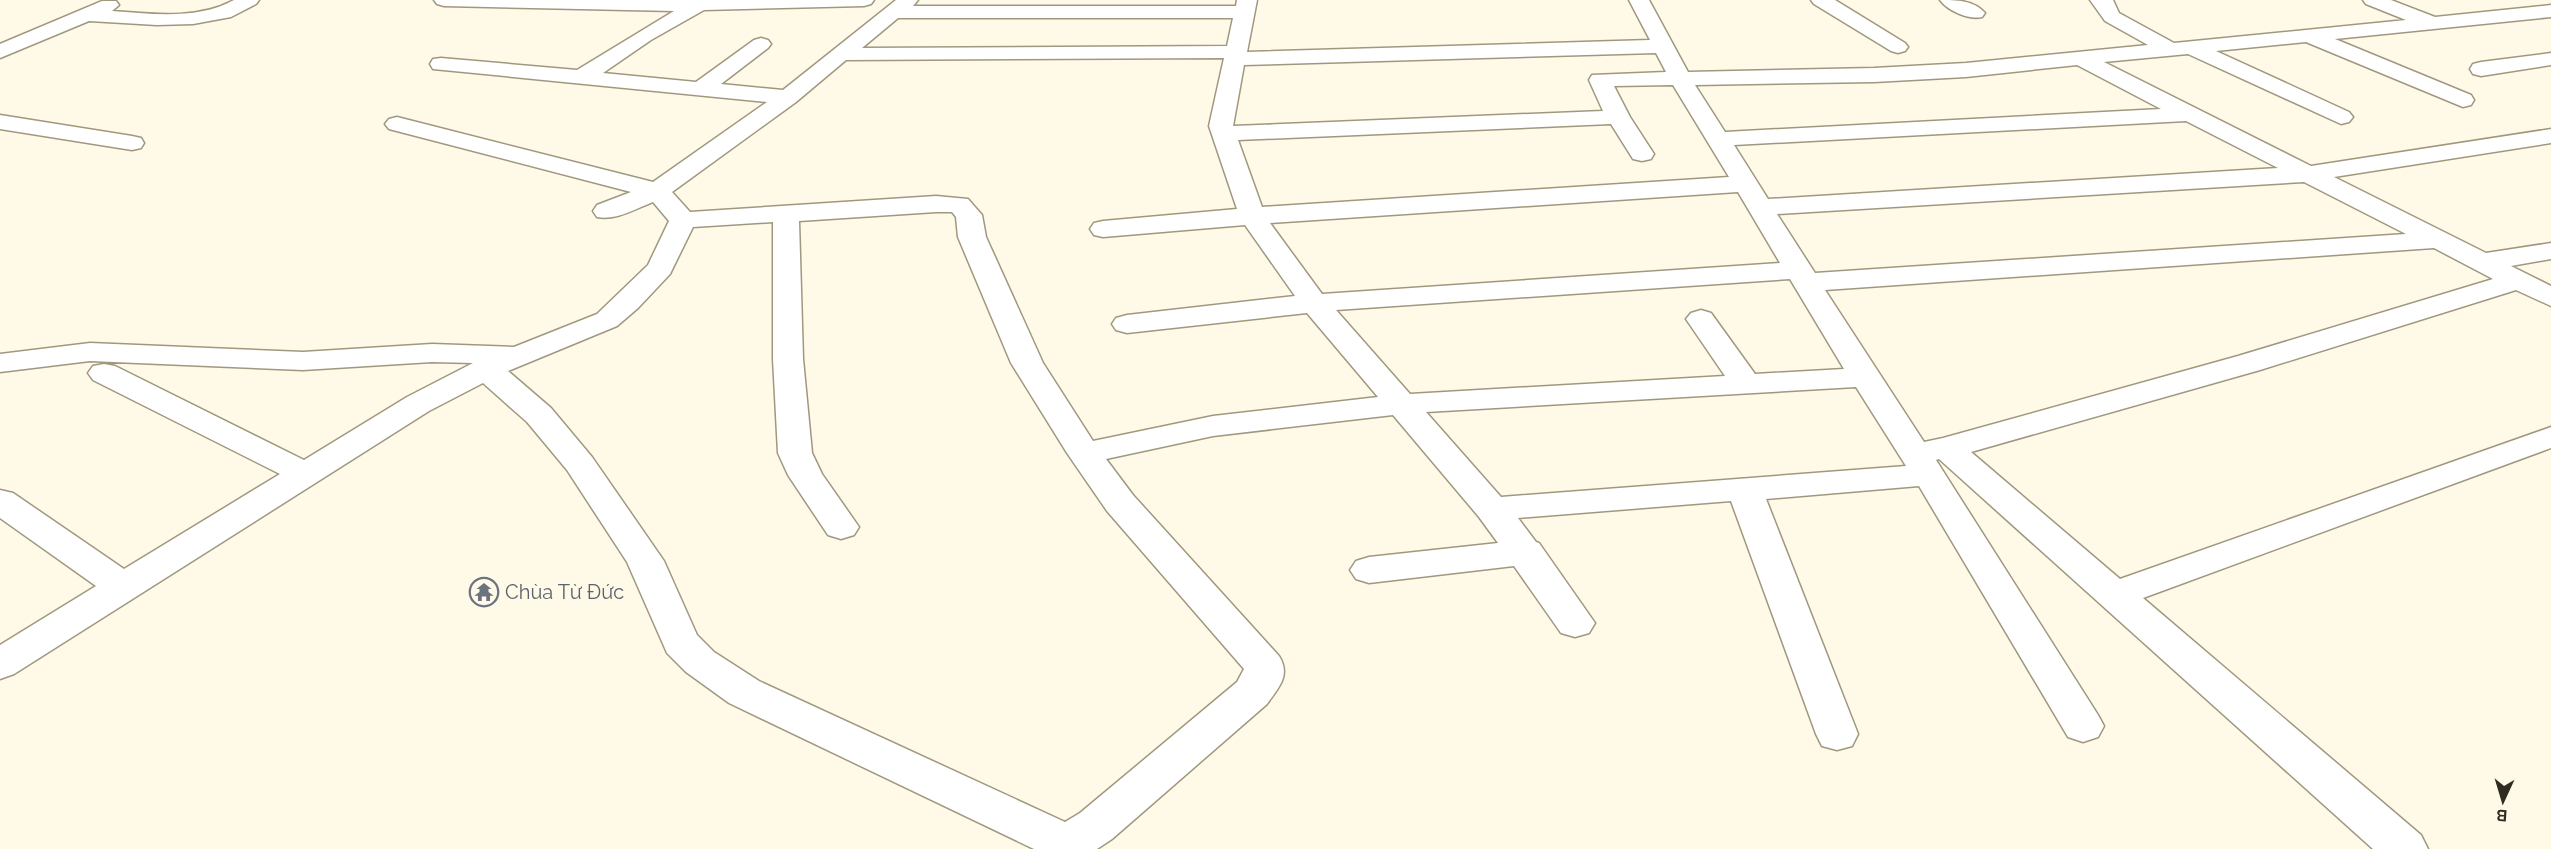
<svg xmlns="http://www.w3.org/2000/svg" width="2551" height="849" font-family="Raleway,sans-serif">
<style>
.lines{fill:none;stroke-linecap:round;stroke-linejoin:round}
.minor-casing{stroke:#a0987e;stroke-width:3}
.minor{fill:#fff;fill-rule:evenodd}
.labels{text-anchor:middle;stroke-width:6;stroke-linejoin:round;paint-order:stroke}
.worship-label{font-size:20px;fill:#5b616d;stroke:#fff9e8;text-anchor:start}
</style>
<rect width="100%" height="100%" fill="#fff9e8"/>
<g class="lines">
<!-- minor casing -->
<g class="minor-casing">
<path id="minor" d="M234 0H259L256 4 231 17 193 24 157 25 89 21 0 58V44L102 1H116L119 5 112 11C152 14 198 20 234 0Z
M434 0H874L871 4 864 6 704 10 651 40 603 73 696 82 754 40 761 38 768 40 771 44 768 48 721 84 783 90 896 0H918L913 6H1236L1237 0H1257L1247 52 1650 40 1629 0H1649L1688 72 1874 68 1966 63 2148 45 2105 21 2090 0H2113L2119 13 2174 43 2406 20 2366 4 2363 0H2391L2435 17 2551 5V17L2335 39 2471 95 2474 100 2471 105 2463 107 2306 42 2216 51 2349 112 2353 117 2349 122 2341 124 2188 54 2104 62 2311 166 2551 129V143L2334 177 2486 253 2551 243V259L2511 266 2551 286V306L2516 290 2260 370 1971 452 2120 579 2551 427V448L2143 598 2421 835 2428 849H2373L1939 459 1936 460 2098 715 2104 726 2098 737 2083 742 2068 737 1919 486 1766 499 1858 734 1852 746 1837 750 1822 746 1816 734 1731 501 1518 518 1536 542 1539 543 1595 623 1589 633 1575 637 1561 633 1514 566 1369 583 1356 579 1350 570 1356 561 1369 557 1498 543 1479 517 1393 415 1213 436 1106 459 1133 495 1279 656C1291 675 1279 687 1267 704L1112 839 1097 849H1034L729 703 686 672 667 653 627 562 567 470 527 422 483 383 429 411 14 674 0 679V645L96 586 0 518V490L13 493 124 569 280 474 93 380 88 373 93 366 104 364 115 366 304 460 407 397 473 363 432 362 303 370 90 361 0 372V354L90 343 303 352 432 344 514 347 597 314 648 265 669 221 653 202C635 209 615 221 597 217L593 211 597 205 631 192 389 129 385 124 389 119 397 117 653 182 767 102 433 69 430 64 433 59 441 58 577 70 674 11 444 6 437 4ZM898 18H1233L1227 46 862 48ZM1656 53 1666 72 1592 75 1589 80 1603 111 1233 126 1244 65ZM1224 58 1209 126 1237 209 1103 221 1094 223 1090 229 1094 235 1103 237 1245 225 1295 296 1127 315 1116 318 1112 324 1116 330 1127 333 1307 313 1378 397 1213 416 1093 441 1043 363 986 237 982 215 968 199 936 196 690 212 672 192 796 102 846 60ZM2077 65 2161 109 1725 132 1695 85 1874 82 1966 77ZM1673 85 1729 177 1262 207 1238 140 1611 124 1633 159 1642 161 1651 159 1654 154 1630 117 1614 86ZM2186 121 2278 168 1768 199 1734 145ZM2304 182 2406 234 1815 273 1777 214ZM1738 192 1780 263 1322 294 1270 223ZM936 212H952L956 217 958 237 1011 363 1067 453 1107 511 1244 669 1237 682 1080 813 1065 822 759 681 714 652 697 635 664 561 592 457 551 408 508 371 617 326 638 308 670 274 693 227 773 222V359L778 453 788 475 828 535 841 539 854 535 859 527 822 474 812 453 803 359 799 221ZM2434 248 2493 279 2238 356 1943 438 1924 442 1825 290ZM1790 279 1844 369 1755 374 1711 313 1701 310 1691 313 1686 319 1725 376 1410 394 1336 310ZM1856 387 1906 466 1501 497 1426 412Z
M1811 0H1835L1905 43 1908 47 1905 51 1898 53 1891 51 1814 4Z
M1940 0C1956 0 1974 0 1985 13L1982 17C1969 20 1948 11 1940 0Z
M2551 53V65L2481 76 2473 74 2470 69 2473 64 2481 62Z
M0 115 132 136 141 138 144 143 141 148 132 150 0 129Z"/>
</g>
<!-- minor -->
<use href="#minor" class="minor"/>
</g>
<!-- icons -->
<defs>
<g id="temple-ring" transform="scale(1.5)"><circle r="9.5" fill="#fff9e8" stroke="#6b7280" stroke-width="1.5"/><path d="M0-6L5-2H3V0L6.5 2.5H4V6H1.5V3h-3V6H-4V2.5H-6.5L-3 0V-2H-5Z" fill="#6b7280"/></g>
</defs>
<g fill-rule="evenodd">
<use href="#temple-ring" x="484" y="592"/>
</g>
<g class="labels">
<!-- worship labels -->
<g class="worship-label">
<text x="505" y="599">Chùa Từ Đức</text>
</g>
</g>
<!-- north arrow -->
<g transform="translate(2503 801) rotate(184)" stroke="#fff9e8" stroke-width="4.5" paint-order="stroke">
<path d="M0-4.5L10 22L0 15L-10 22Z" fill="#2f2c21"/>
<text y="-9" font-size="16" font-weight="bold" text-anchor="middle" fill="#2f2c21">B</text>
</g>
</svg>
